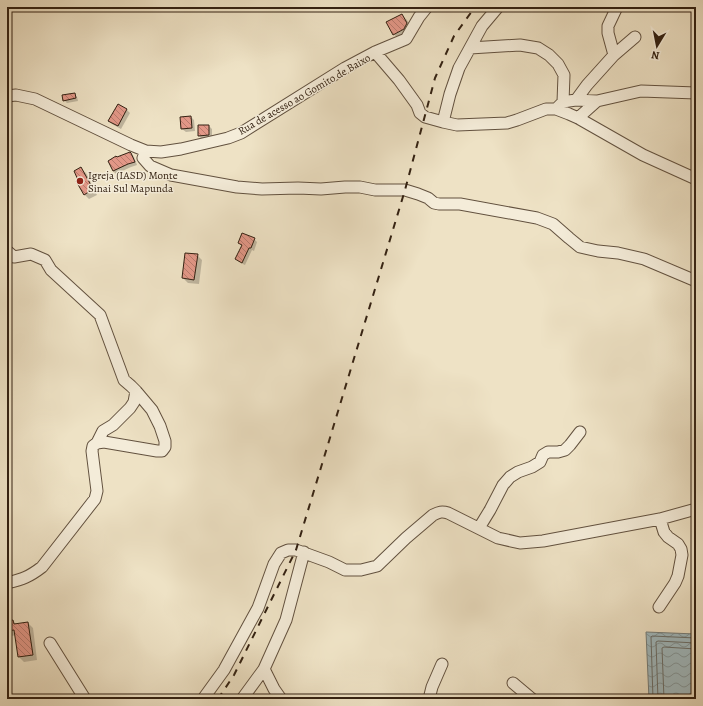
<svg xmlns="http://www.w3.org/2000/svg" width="703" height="706" font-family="Alegreya,serif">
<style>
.water{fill:url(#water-waves);stroke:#747d7a}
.shadow{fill:#0003}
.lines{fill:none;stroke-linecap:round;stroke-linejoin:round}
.shore{stroke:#6a6e69;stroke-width:1}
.building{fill:url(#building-back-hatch);stroke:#332112}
.minor-casing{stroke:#62513f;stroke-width:13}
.minor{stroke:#f4ecd9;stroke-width:11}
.rail{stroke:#332112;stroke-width:2;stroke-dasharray:7 7;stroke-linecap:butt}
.poi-dot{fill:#8f2418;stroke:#f4ecd9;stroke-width:1.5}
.labels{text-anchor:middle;stroke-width:3;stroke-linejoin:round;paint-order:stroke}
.street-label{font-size:11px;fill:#332112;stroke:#f4ecd9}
.poi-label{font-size:11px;fill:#332112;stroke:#f4ecd9;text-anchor:start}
</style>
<defs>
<pattern id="water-waves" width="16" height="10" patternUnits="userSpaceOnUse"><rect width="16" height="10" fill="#a0bac0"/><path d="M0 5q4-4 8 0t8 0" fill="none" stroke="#83979b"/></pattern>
<pattern id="building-back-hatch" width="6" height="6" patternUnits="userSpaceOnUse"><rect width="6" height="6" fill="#e29787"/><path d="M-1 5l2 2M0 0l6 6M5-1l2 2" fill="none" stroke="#b87b6d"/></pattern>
</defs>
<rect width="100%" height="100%" fill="#eee2c5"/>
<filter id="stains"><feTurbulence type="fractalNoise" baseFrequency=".005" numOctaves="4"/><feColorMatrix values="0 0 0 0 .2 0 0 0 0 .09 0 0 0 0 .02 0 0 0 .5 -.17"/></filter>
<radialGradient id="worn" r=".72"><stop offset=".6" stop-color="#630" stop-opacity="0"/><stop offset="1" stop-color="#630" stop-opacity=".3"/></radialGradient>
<!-- water -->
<path class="water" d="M646 632 696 634V699H649Z"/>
<!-- shadow -->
<path class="shadow" d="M402 15 407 20 412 29 398 39 394 34Z
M74 94 77 97 78 101 67 103 64 100Z
M118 105 127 110 130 113 121 129 112 124 109 121Z
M191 117 194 120 195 131 186 132 182 129Z
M209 126 212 129V138L202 139 199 136Z
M131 153 134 157 137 165 131 167 116 174 113 171Z
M81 169 86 173 97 195 89 199 84 194 80 180Z
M254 239 257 242 254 251 252 250 245 265 239 262 236 259 242 246 239 243Z
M197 255 202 260 199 284 188 283 183 278Z
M13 621 17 625 28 623 33 628 37 660 24 662 19 657 16 635 7 637V622Z
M7 665 8 666 9 680H7Z"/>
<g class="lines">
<!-- shore -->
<path class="shore" d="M653 699 651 637 652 636 696 638
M658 699 656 642 658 641 696 643
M664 699 662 648 664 647 696 649"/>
</g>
<!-- building -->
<path class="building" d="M402 14 407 23 404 29 393 35 386 22Z
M75 93 76 98 63 101 62 95Z
M118 104 127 109 118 126 108 121Z
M191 116 192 128 181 129 180 117Z
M198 125H209V135L198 136Z
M130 152 131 153 135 162 128 164 113 171 108 161 116 156 117 157Z
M81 167 93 189 84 195 76 181 78 180 74 171Z
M242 233 255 238 251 248H249L242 263 235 259 242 245 238 243Z
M185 253 198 254 194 280 182 278Z
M13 620 14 624 28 622 33 655 18 657 14 630 7 631V621Z"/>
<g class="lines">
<!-- minor casing -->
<g class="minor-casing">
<path id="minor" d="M470 48 520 45 538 48 549 55 558 64 564 75 563 102
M375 52 399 80 417 105 420 113 425 117 443 122 457 125 507 123 517 120 546 109H556L569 114 578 118 643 155 696 179
M614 55 608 33V26L617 7
M7 96 16 95 35 99 131 145 146 151 161 152 181 149 228 138 241 133 345 68 375 52 406 39 419 17 427 7
M576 100 587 85 614 55 635 37
M556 109 563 102 569 101 576 100 597 101 641 91 696 93
M578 118 597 101
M443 122 450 94 459 68 482 26 498 7
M146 151 143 158 150 166 171 175 237 187 262 189 298 188 321 189 345 187H360L375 190H405L418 194 428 198 434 203 439 204H460L537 218 553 224 569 238 580 247 598 251 618 253 644 259 696 281
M7 251 14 257 31 254 45 260 51 270 100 315 124 380 131 386 136 391 152 410 160 426 165 441V447L162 451H157L104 442 97 443
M479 528 490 510 503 485 510 477 518 472 532 467 540 462 543 455 548 452H558L565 450 570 445 580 432
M7 583C23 579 29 577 42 567L95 499 97 491 92 451 93 446 97 443 103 431 113 425 130 408 134 402 136 391
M659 607 675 583 678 576 682 555 681 549 678 544 668 537 664 532 660 519
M50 643 85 699
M264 669 274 689 281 699
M513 683 532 699
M203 699 224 670 258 608 274 564 281 553 288 550H296L329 562 345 570H361L377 566 406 538 433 515C439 512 442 511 448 513L498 538 520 543 543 541 660 519 696 509
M242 699 264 669 286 620 304 552
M429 699 432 687 442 664"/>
</g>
<!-- minor -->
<use href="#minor" class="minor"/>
<!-- rail -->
<path class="rail" d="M218 699 234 675 296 550 405 190 435 78 454 36 475 7"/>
</g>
<!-- markers -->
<circle class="poi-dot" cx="80" cy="181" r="4"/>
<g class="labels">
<!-- street labels -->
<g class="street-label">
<text transform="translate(304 94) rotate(-30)" y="4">Rua de acesso ao Gomito de Baixo</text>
</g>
<!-- poi labels -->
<g class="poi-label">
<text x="88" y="179">Igreja (IASD) Monte<tspan x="88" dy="13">Sinai Sul Mapunda</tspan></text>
</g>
</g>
<!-- margin -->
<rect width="703" height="706" fill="none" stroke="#eee2c5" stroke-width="24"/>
<rect x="8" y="8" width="687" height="690" fill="none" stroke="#332112" stroke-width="2"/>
<rect x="12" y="12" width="679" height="682" fill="none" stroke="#332112"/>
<!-- north arrow -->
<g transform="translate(657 46) rotate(190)" stroke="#f4ecd9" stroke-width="3" paint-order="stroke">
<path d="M0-3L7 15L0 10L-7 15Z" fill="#332112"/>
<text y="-6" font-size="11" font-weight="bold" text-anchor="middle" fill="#332112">N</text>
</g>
<rect width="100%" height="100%" filter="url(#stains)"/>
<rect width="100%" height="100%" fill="url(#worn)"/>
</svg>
